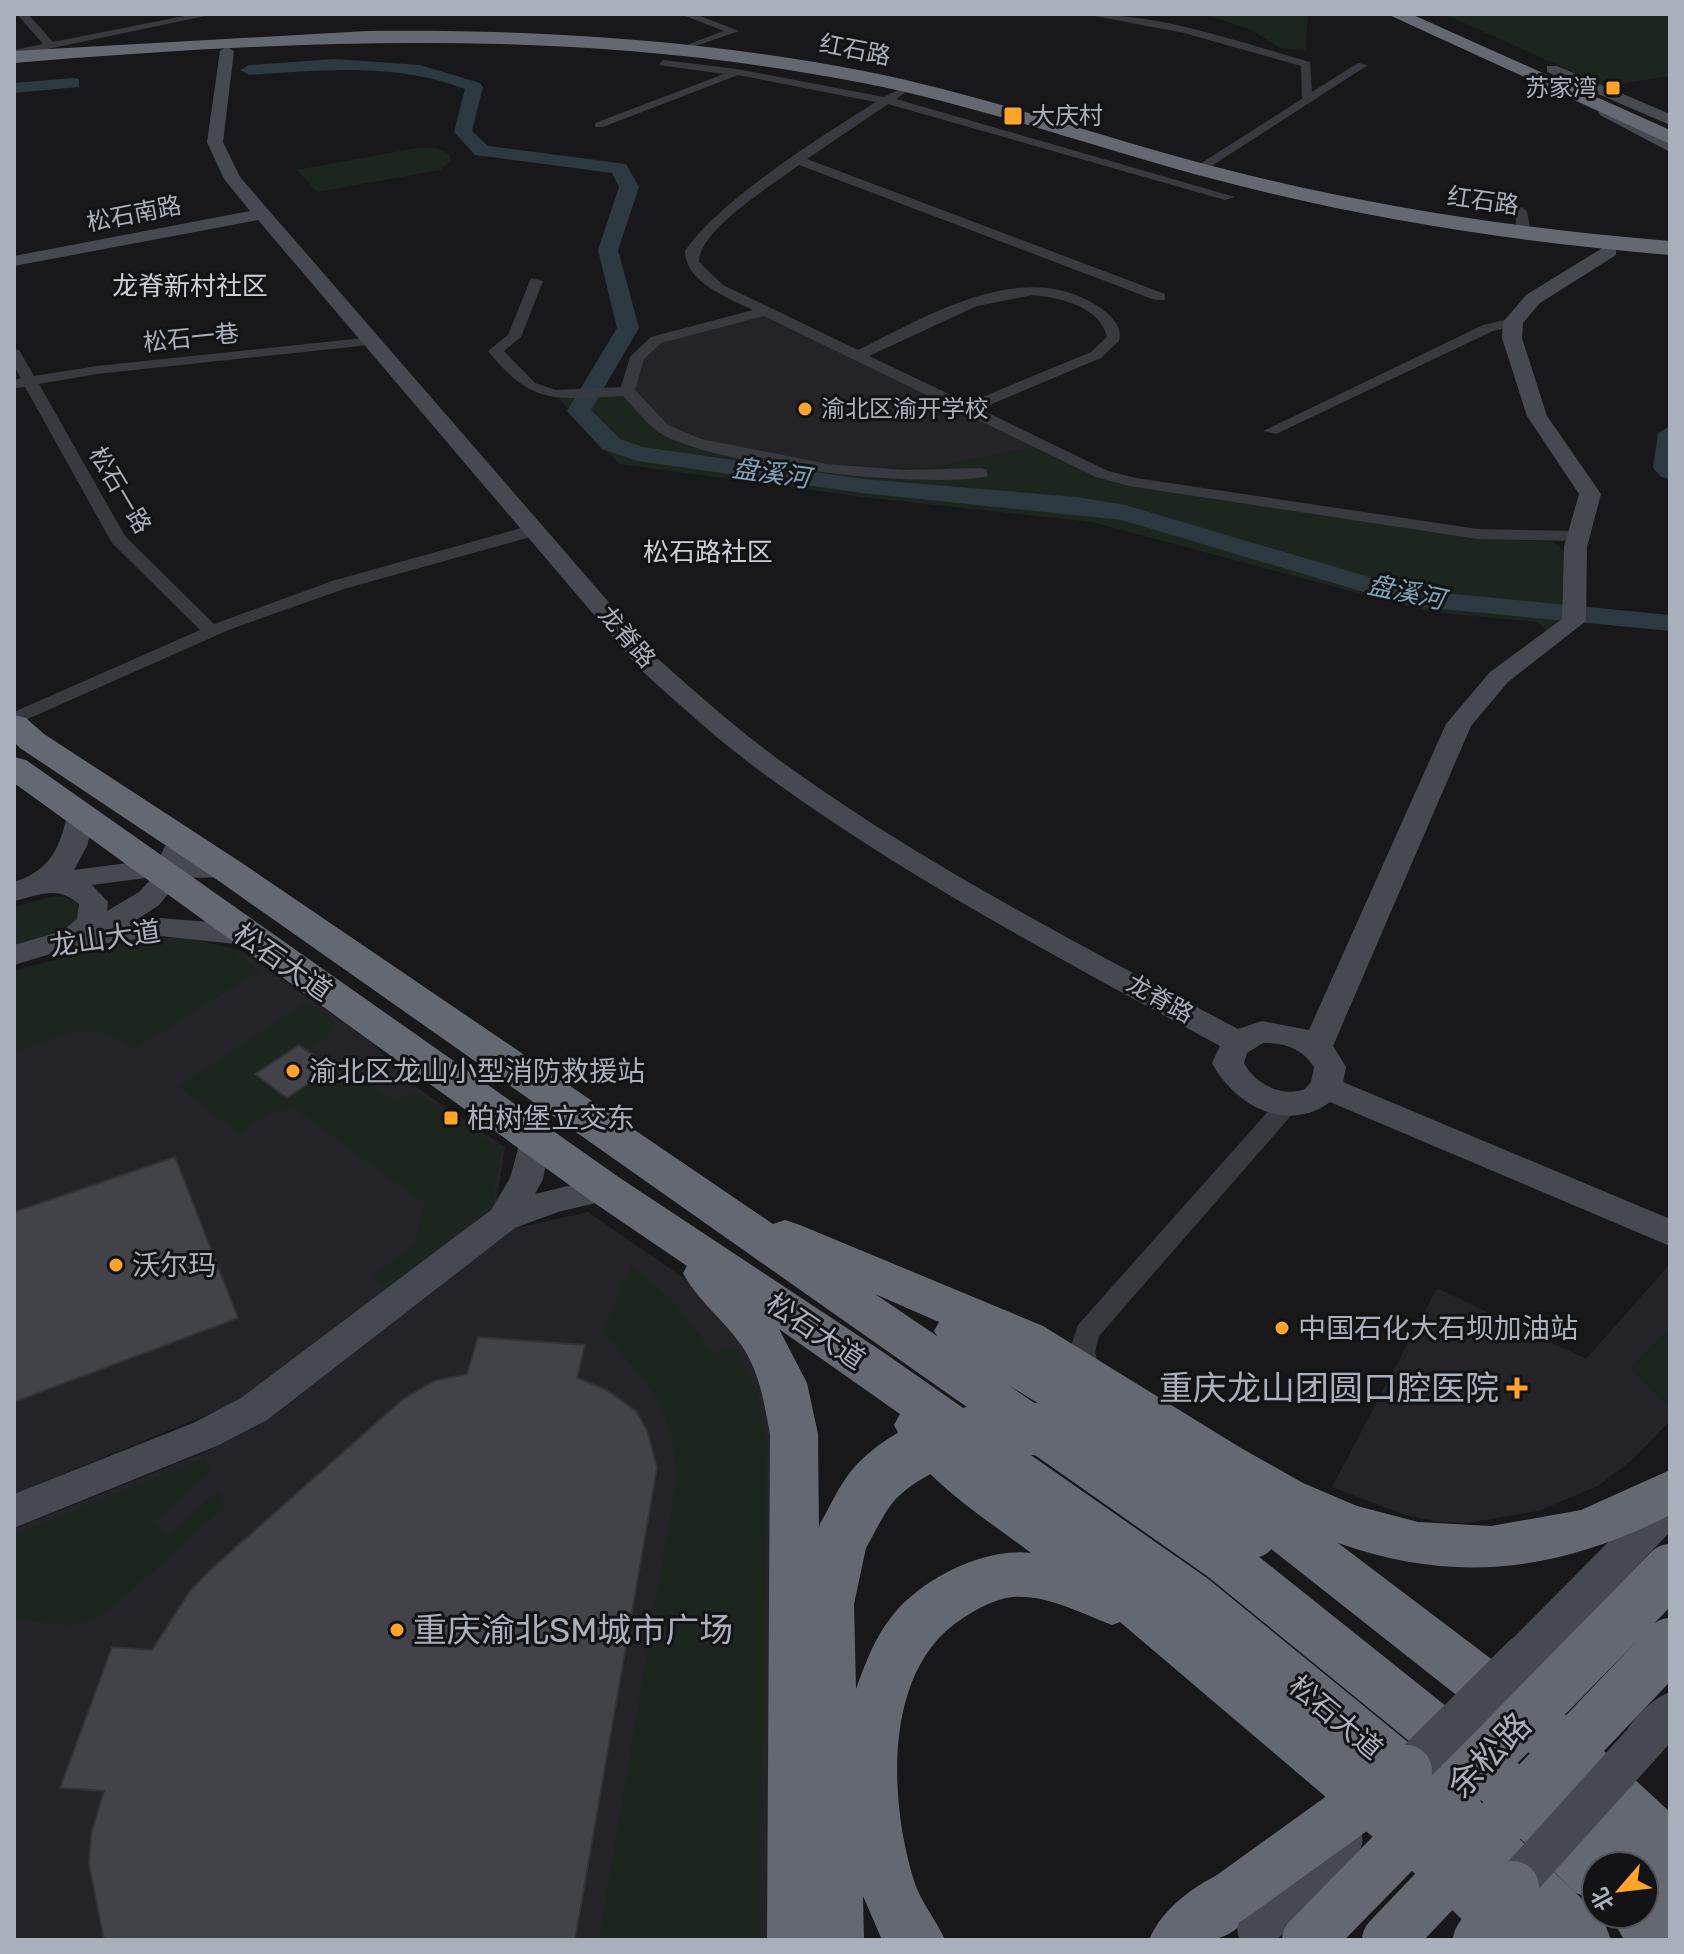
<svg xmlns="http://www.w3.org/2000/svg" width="1684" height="1954" font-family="Rubik,'Noto Sans SC',sans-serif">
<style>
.built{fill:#242428}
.green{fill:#1d261e}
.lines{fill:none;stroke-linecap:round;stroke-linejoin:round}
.river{fill:#2c3940;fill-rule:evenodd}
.building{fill:#424348;stroke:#323237;stroke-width:2}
.street{fill:#393a40;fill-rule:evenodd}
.secondary{fill:#464a50;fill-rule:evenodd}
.highway{fill:#646971;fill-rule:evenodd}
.secondary-bridge{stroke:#464a50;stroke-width:41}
.highway-bridge{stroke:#646971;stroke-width:52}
.poi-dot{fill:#ffa32b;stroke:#131316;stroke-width:3}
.labels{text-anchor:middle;stroke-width:6;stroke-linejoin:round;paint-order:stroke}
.far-street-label{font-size:24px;fill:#a9b0bb;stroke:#131316}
.far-poi-label{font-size:24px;fill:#a9b0bb;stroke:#131316;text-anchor:start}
.far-quarter-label{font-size:26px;fill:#cbcfd7;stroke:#131316}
.far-water-label{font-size:26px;font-style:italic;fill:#7da3b9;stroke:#131316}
.street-label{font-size:28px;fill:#a9b0bb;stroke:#131316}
.poi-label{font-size:28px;fill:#a9b0bb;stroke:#131316;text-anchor:start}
.near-poi-label{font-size:34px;fill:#a9b0bb;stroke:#131316;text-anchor:end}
.near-street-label{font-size:34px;fill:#a9b0bb;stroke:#131316}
</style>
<rect width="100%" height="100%" fill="#18181b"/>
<!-- built -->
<path class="built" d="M767 315 1038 447 932 468 832 465 701 441 668 426 634 391 644 357 662 341Z
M242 951 370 1041 416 1087 505 1147 496 1205 291 1369 243 1400 14 1494V1021Z
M588 1212 704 1292 741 1340 762 1385 776 1440 775 1940H14V1529L212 1449 263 1422 511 1229Z
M1670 1264V1328L1630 1368 1670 1408V1421L1633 1459 1598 1486 1538 1511 1467 1523 1439 1522 1405 1515 1332 1487 1437 1288 1586 1359Z"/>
<!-- green -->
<path class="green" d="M1203 14H1308L1305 50 1281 48 1249 29Z
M1444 14H1670V76L1605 86Z
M417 148H437L449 154 451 160 440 170 317 192 297 170Z
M634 391 668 426 701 441 832 465 932 468 1038 447 1097 475 1482 538 1553 542 1564 551 1561 618 1548 632 1537 622 1430 612 1092 522 871 498 619 464 558 398Z
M53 896 75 898 81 916 64 930 14 945V907Z
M156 938H191L242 951 236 954 260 970 135 1049C84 1016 67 1035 14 1052V971L118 942Z
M307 1002 336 1022 327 1038 309 1050 299 1043 254 1074 287 1099 341 1062 393 1100 418 1093 501 1149 492 1205 387 1289 372 1277 414 1244 425 1204 295 1109 271 1112 239 1134 178 1086Z
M632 1265 673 1301 713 1353 736 1346 757 1394 767 1442 760 1940H599L676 1480C676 1407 648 1383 602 1332Z
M1670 1328V1408L1630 1368Z
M205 1457 211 1472 154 1521 169 1535 219 1490 225 1507 104 1615 72 1626 14 1619V1534Z"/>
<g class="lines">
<!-- river -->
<path class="river" d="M335 59 420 65 480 83 483 87 472 131 488 146 626 164 639 187 618 250 639 328 591 410 620 439 643 447 863 479 1076 497 1125 505 1413 590 1670 615V631L1411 606 1122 520 863 493 638 461 602 449 567 411 617 328 598 250 619 187 612 173 475 155 454 132 465 89C395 62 322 70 249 75L240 70 249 65Z
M73 78 79 79V87L14 93V83Z
M1670 426V479L1661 477 1653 468 1658 433Z"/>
</g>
<!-- building -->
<path class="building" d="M299 1045 331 1068 287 1098 255 1074Z
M175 1157 238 1318 14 1402V1212Z
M478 1337 585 1345 577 1378 607 1390 636 1411 647 1430 657 1468 575 1940H104L89 1864 91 1834 104 1791 60 1788 112 1647 152 1650 190 1591 209 1571 403 1399 434 1381 467 1374Z"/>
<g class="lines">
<!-- street -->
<path class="street" d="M17 14H28L53 42 194 14H215L14 56V50L43 44Z
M680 14H695L739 31 681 51V47L724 31Z
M1084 14C1161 14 1236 41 1310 62L1312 92 1358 63 1368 65 1199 174 1195 173V167L1302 99 1301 66 1184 33Z
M663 60 737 69 884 97 900 89 906 92 896 99 1235 197 1225 200 888 104 807 159 1165 294V300H1155L799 165C773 185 699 229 699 262L723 285 858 350C928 316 1023 256 1099 307 1111 315 1123 327 1119 341L1101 358 980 409 1108 471 1136 478 1478 529 1577 531 1585 536 1577 541 1478 539 1129 486 1096 477 764 316 661 343 644 359 635 390 668 425 701 439 827 464 903 470 981 468 987 470V476C929 490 704 465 657 431 645 422 634 407 623 396 557 399 533 407 488 351L508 335 531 278 543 281 521 337 504 351 535 383 556 390 621 387 630 357 651 337 753 310C728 298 685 282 685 251 718 201 823 135 876 102L738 75 603 127H595V123L724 74 659 65ZM1033 295C1060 298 1100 306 1107 337L1091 352 968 403 869 356 977 306Z
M1521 207 1527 211 1531 234 1524 238 1517 234 1515 211Z
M1513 318 1518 319V325L1493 331 1276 434 1263 431 1483 325Z
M374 337 379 338V344L97 374 39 384 125 536 214 624 332 581 529 526H541V534L344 589 231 629 14 725V712L200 630 112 543 25 387 14 388V380L21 378 14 366V349L19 350 34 376 97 366Z
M1288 1096 1296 1098 1300 1104 1296 1110 1099 1336 1095 1352 1102 1376 1098 1384 1089 1387 1080 1384 1069 1352 1078 1325 1280 1098Z"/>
<!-- secondary -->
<path class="secondary" d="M227 47 234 51 223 142 240 177 658 659C702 698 745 736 793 770 933 870 1087 948 1238 1029L1262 1021 1309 1030 1446 724 1490 672 1562 619 1564 547 1579 494 1527 416 1502 338 1503 322 1526 295 1604 247H1616V255L1540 303 1523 323 1522 338 1547 416 1601 494 1587 547 1586 621 1508 682 1471 726 1333 1046 1346 1067 1343 1082 1670 1219V1246L1330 1102C1287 1134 1234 1105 1212 1063L1220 1046C1069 963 915 883 775 782 727 748 684 709 640 669L258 220 14 266V256L250 211 224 179 207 142 220 51ZM1263 1043C1285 1043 1302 1048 1314 1067L1311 1082 1305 1089C1282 1098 1255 1084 1244 1063L1247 1053Z
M1547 66H1557L1670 114V125L1547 72Z
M1606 107 1670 140V152L1600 115 1598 112Z
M81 808 91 810 95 816 87 846 74 870 159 859 165 846H185L189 852 187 860 239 865 243 871 239 877 181 878 159 905 135 921 160 918 245 925 255 928 260 935 255 942 245 945 160 936 70 948 14 965V945L62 931 77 919 79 904C58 885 39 895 14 901V882C49 871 59 850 67 816L71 810ZM153 877 139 892 107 911 108 902 92 885Z
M535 1127 547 1131 551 1139 543 1179 535 1194 605 1177 617 1180 622 1189 617 1198 558 1212 515 1228 267 1420 219 1445 14 1528V1494L193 1423 241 1398 491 1210 510 1178 523 1131Z
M1670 1489V1532L1538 1669 1523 1675 1508 1669 1502 1656 1508 1643 1656 1494Z
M1670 1692V1743L1654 1761 1639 1767 1624 1761 1618 1747C1628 1724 1647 1701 1670 1692Z"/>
<!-- highway -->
<path class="highway" d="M1387 14H1411L1670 130V144Z
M367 31C534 29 699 39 864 71 990 96 1111 141 1236 172 1379 208 1524 229 1670 241V255C1518 242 1368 220 1221 181 1101 150 985 107 863 83 577 27 303 39 14 63V51Z
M14 715 26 718 44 734 242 863 773 1224 785 1220 800 1225 1043 1326 1241 1448 1303 1483 1357 1506 1418 1522 1491 1526 1581 1510 1670 1470V1515C1560 1571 1456 1585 1338 1543L1564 1714 1670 1812V1940H1624L1610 1914H1644V1866H1596V1901L1576 1893 1479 1798 1207 1576 216 879 20 748 14 742ZM875 1294 939 1322 934 1331 937 1336ZM1008 1385 1127 1457 1144 1463 1161 1457 1165 1449 1218 1483 1211 1498 1218 1513 1251 1533 1526 1750 1546 1769 1541 1782 1243 1544Z
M14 757 26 760 620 1178 883 1352 1207 1578 1479 1800 1603 1919 1611 1940H1483L1407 1866 1120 1622 1112 1625C1080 1613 1048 1595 1013 1597 994 1599 979 1608 963 1618 882 1669 889 1800 914 1881 921 1903 936 1919 945 1940H882L863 1896 864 1940H767L770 1434C764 1403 760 1373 742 1346 724 1320 698 1301 683 1273L687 1266 590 1200 14 783ZM779 1329 900 1414 894 1425C922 1481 983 1516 1031 1553 984 1547 921 1579 892 1616 875 1637 865 1664 856 1689L854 1604 869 1534 862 1519 844 1512 826 1519 819 1534 818 1434 807 1383Z
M1228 1870 1248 1879 1257 1899C1235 1952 1198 1940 1149 1940 1162 1908 1196 1884 1228 1870Z"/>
<!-- secondary-bridge -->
<path class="secondary-bridge" d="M1397 1781 1523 1656
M1502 1899 1639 1747
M1258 1930 1342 1840"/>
<!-- highway-bridge -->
<path class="highway-bridge" d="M844 1534C854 1517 862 1497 876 1482 898 1459 930 1443 961 1435 1072 1406 1164 1472 1252 1532
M1228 1899 1406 1771
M1308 1940 1670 1570
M1388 1940 1670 1644
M1479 1940 1513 1887"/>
</g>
<!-- markers -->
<g class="poi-dot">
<rect x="1605" y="80" width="16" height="16" rx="4"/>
<rect x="1003" y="106" width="20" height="20" rx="4"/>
<circle cx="805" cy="409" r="8"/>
<circle cx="293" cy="1071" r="8"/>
<rect x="443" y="1110" width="16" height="16" rx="4"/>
<circle cx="116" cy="1265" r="8"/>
<circle cx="1282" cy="1328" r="8"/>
<path d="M1513 1376h8v8h8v8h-8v8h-8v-8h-8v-8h8z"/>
<circle cx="397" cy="1630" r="8"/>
</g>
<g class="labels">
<!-- far-street labels -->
<g class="far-street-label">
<text transform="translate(855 50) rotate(11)" y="8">红石路</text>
<text transform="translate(1483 201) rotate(8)" y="8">红石路</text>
<text transform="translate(134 214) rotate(-11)" y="8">松石南路</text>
<text transform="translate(191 338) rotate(-6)" y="8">松石一巷</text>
<text transform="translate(120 490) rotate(59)" y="8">松石一路</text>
<text transform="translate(627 637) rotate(49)" y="8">龙脊路</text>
<text transform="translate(1160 999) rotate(29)" y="8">龙脊路</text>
</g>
<!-- far-poi labels -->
<g class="far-poi-label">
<text x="1597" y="96" text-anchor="end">苏家湾</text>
<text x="1031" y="124">大庆村</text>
<text x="821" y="417">渝北区渝开学校</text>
</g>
<!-- far-quarter labels -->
<g class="far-quarter-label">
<text x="190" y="295">龙脊新村社区</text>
<text x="708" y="561">松石路社区</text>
</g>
<!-- far-water labels -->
<g class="far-water-label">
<text transform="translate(771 473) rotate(8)" y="9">盘溪河</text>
<text transform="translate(1406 592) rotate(12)" y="9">盘溪河</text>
</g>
<!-- street labels -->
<g class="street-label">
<text transform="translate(105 938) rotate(-8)" y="10">龙山大道</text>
<text transform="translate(283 962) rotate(35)" y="10">松石大道</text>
<text transform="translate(816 1331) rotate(34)" y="10">松石大道</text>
<text transform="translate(1336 1717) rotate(40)" y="10">松石大道</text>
</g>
<!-- poi labels -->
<g class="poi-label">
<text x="309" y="1081">渝北区龙山小型消防救援站</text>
<text x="467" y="1128">柏树堡立交东</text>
<text x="132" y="1275">沃尔玛</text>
<text x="1298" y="1338">中国石化大石坝加油站</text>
</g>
<!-- near-poi labels -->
<g class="near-poi-label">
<text x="1499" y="1400">重庆龙山团圆口腔医院</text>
<text x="413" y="1642" text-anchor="start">重庆渝北SM城市广场</text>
</g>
<!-- near-street labels -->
<g class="near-street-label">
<text transform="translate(1489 1755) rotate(-46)" y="12">余松路</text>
</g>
</g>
<!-- border -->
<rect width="1684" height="1954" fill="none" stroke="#a9b0bb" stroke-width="32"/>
<!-- north arrow -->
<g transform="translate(1620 1890) rotate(242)"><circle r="38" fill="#131316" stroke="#4f5258" stroke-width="2"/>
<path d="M0-6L14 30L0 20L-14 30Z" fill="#ffa32b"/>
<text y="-12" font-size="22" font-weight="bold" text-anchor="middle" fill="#a9b0bb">北</text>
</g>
</svg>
